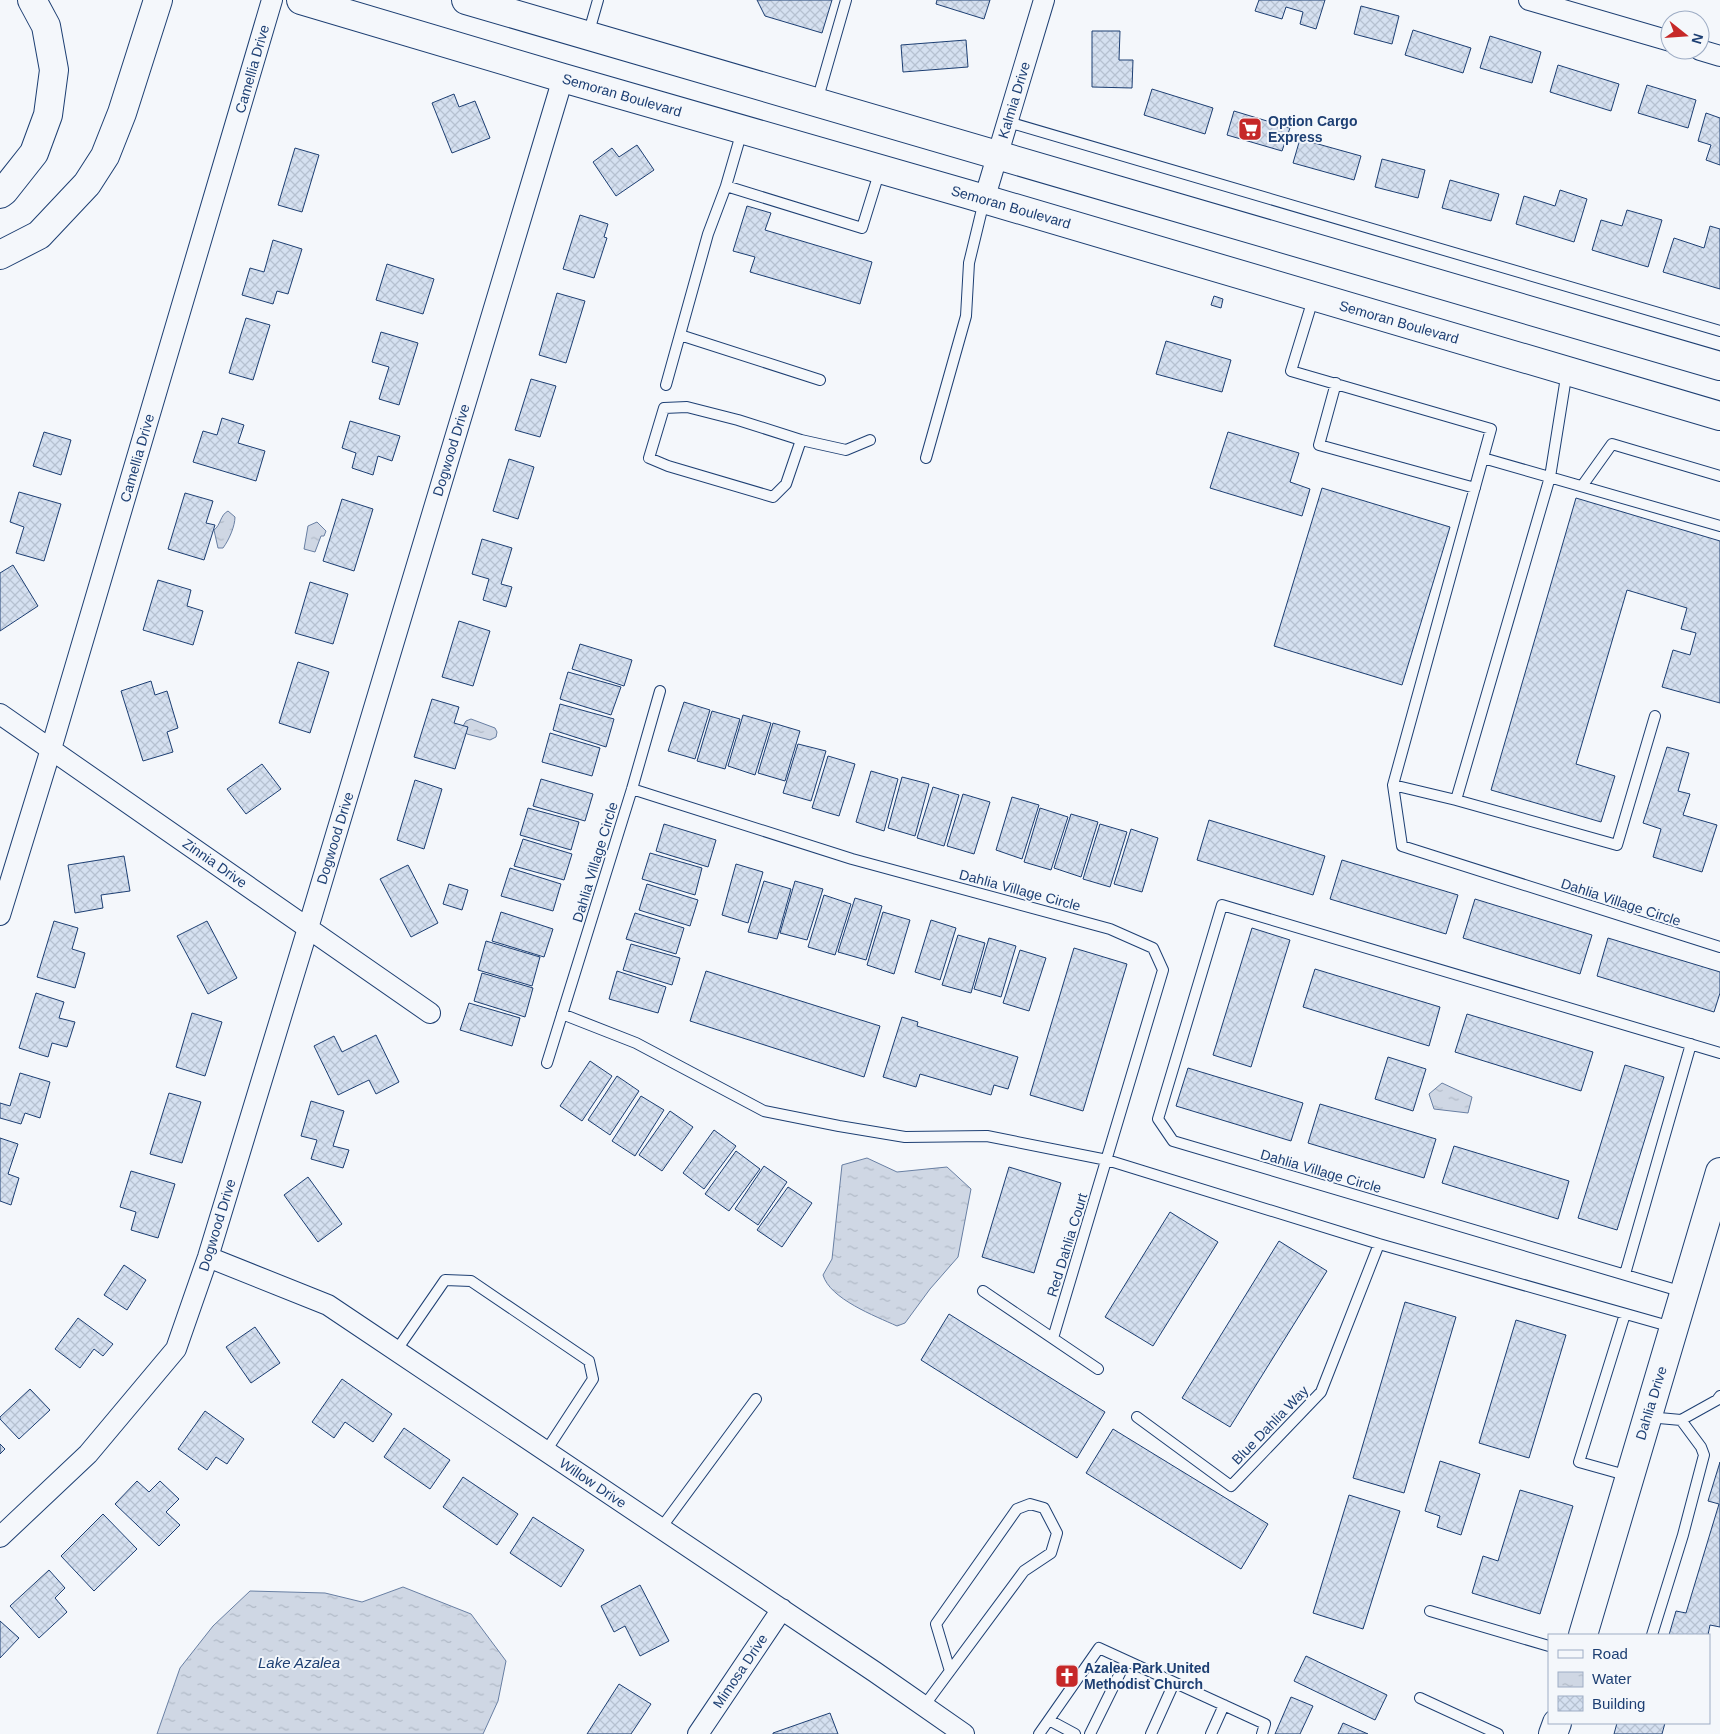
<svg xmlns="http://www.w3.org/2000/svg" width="1720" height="1734" font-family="Arial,sans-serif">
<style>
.water{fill:url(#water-ripples);stroke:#687fa3}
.building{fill:url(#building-cross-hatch);stroke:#1d3f73}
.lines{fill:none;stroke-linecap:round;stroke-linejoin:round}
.lane-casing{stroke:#1d3f73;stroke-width:12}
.street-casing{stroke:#1d3f73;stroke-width:22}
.secondary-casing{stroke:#1d3f73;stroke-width:30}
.primary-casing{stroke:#1d3f73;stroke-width:30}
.highway-casing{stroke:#1d3f73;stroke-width:30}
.lane{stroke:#f4f7fb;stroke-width:10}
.street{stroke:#f4f7fb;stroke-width:20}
.secondary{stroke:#f4f7fb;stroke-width:28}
.primary{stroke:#f4f7fb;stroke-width:28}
.highway{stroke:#f4f7fb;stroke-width:28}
.labels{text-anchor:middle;stroke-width:4;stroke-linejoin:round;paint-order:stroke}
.street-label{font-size:14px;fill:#1d3f73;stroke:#f4f7fb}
.poi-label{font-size:14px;font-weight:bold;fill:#1d3f73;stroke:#f4f7fb;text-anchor:start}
.water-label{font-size:15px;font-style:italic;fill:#1d3f73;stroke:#f4f7fb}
</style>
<defs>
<pattern id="water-ripples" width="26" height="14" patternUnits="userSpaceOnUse" patternTransform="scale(1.25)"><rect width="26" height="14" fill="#cfd7e4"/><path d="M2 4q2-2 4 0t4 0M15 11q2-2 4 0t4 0" fill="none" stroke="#b1bac7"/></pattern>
<pattern id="building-cross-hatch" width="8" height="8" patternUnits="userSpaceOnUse" patternTransform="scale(1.25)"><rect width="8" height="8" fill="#d5e0f0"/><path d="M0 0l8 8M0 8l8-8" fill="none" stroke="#b6c1d1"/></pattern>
</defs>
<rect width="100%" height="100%" fill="#f4f7fb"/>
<!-- water -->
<path class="water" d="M228 511 235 517C235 526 229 540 223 548H218L214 530C221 525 220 515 228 511Z
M317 522 326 531 324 536H321L315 552 304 549 308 526Z
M471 719 495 728 497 732 496 737 490 740 467 734 465 732 463 726 466 721Z
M1442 1083 1472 1097 1468 1113 1434 1109 1429 1094Z
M867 1158 897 1172 947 1167 971 1189 958 1257 930 1289 905 1323 897 1326C875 1316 830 1299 823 1275L832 1259 842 1165Z
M403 1587 471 1614 506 1661 498 1701 483 1734H157L180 1668 213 1626 250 1591 325 1593 362 1602Z"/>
<!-- building -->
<path class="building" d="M757 0H832L822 33 765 16Z
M937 0H990L984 19 936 4Z
M1259 0H1325L1316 29 1300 24 1303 12 1286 7 1282 19 1255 11Z
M1361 6 1399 16 1392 44 1354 34Z
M1413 30 1471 48 1463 73 1405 55Z
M1092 31H1120L1119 60H1133L1132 88 1092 87Z
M1490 36 1541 52 1532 83 1480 68Z
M966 40 968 67 903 72 901 45Z
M1558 65 1619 84 1611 111 1550 92Z
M1647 85 1696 100 1688 128 1638 113Z
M1152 89 1213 108 1205 134 1144 115Z
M454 94 459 107 475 101 490 138 452 153 432 103Z
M1234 111 1290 128 1282 151 1227 135Z
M1706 113 1720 118V165L1706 160 1711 145 1698 141Z
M1300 139 1361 156 1354 180 1293 163Z
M637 145 654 170 616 196 593 162 612 148 619 157Z
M295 148 319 155 302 212 278 205Z
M1382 159 1425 170 1418 198 1375 187Z
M1450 180 1499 194 1491 221 1442 208Z
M1560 190 1587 199 1574 242 1516 224 1524 196 1555 206Z
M747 206 771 213 765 230 872 262 860 304 750 272 755 257 733 251Z
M1627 210 1662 220 1648 267 1592 250 1601 220 1622 226Z
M580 215 608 224 604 237 607 238 594 278 563 269Z
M1710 226 1720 229V289L1663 272 1674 238 1704 248Z
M273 240 302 249 288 294 277 291 273 304 242 295 250 268 264 272Z
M387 264 434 279 423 314 376 300Z
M557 293 585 301 566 363 539 355Z
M1214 296 1223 299 1221 308 1211 305Z
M246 318 270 325 253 380 229 373Z
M381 332 418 343 399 405 379 399 389 367 372 362Z
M1166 341 1231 360 1222 392 1156 374Z
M531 379 556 386 540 437 515 430Z
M222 418 244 425 238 443 265 451 256 481 193 462 203 431 217 435Z
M350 421 400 436 392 461 378 456 373 475 352 468 356 453 342 448Z
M44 432 71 440 61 475 33 466Z
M1228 432 1299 453 1290 482 1310 489 1302 516 1210 488Z
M509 459 534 467 518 519 493 511Z
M1322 488 1450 527 1402 685 1274 646Z
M19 492 61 504 44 561 16 553 24 527 10 522Z
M185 493 213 501 206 523 215 525 204 560 168 549Z
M1576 498 1720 541V703L1662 687 1673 650 1690 655 1696 633 1681 629 1687 608 1627 590 1576 764 1615 776 1601 822 1491 790Z
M342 499 373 509 354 571 323 561Z
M482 539 512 548 501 584 512 587 506 607 483 600 489 579 472 574Z
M13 565 38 606 0 631V573Z
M158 580 191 590 187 606 203 611 193 645 143 630Z
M310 582 348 594 333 644 295 633Z
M459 621 490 631 473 686 442 677Z
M580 644 632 660 624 686 572 669Z
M298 662 329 672 310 733 279 723Z
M568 672 621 687 611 715 560 699Z
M151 681 155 695 167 691 178 728 167 732 173 752 143 761 121 691Z
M432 699 459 707 454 723 468 727 455 769 414 757Z
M684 702 710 710 695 759 668 751Z
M560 704 614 719 606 747 553 730Z
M712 711 740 719 725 769 697 761Z
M743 715 771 723 755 775 728 766Z
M773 723 800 731 785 781 758 773Z
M550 733 600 748 592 776 542 762Z
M798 744 826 751 811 801 783 793Z
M1667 747 1689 753 1678 791 1690 794 1683 815 1717 825 1702 872 1653 857 1661 829 1643 823Z
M828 756 855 764 839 816 812 808Z
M262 764 281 789 246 814 227 789Z
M871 771 898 779 884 831 856 822Z
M902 777 929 784 915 836 888 828Z
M541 779 593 794 585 821 533 806Z
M415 780 442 789 424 849 397 840Z
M933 787 959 795 944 846 917 838Z
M963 794 990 802 974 854 947 846Z
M1012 797 1039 805 1022 859 996 850Z
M528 808 579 822 571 850 520 835Z
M1040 808 1068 817 1051 870 1024 862Z
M1071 814 1098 822 1081 877 1054 868Z
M1209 820 1325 856 1313 895 1197 860Z
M664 824 716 840 708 867 656 851Z
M1100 824 1127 832 1110 887 1083 879Z
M1131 829 1158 838 1142 892 1114 884Z
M523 839 572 854 564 880 514 866Z
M650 853 702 868 695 895 642 879Z
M124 856 130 891 101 895 103 908 75 913 68 865Z
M1342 860 1458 895 1446 934 1330 899Z
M736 864 763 872 748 923 722 915Z
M408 865 438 923 411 937 380 879Z
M510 868 561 884 553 911 501 896Z
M764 881 791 889 777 939 748 932Z
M795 881 823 889 807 940 780 933Z
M449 884 468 890 462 910 443 904Z
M647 884 698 900 690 926 639 910Z
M824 895 851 904 835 955 808 947Z
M855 898 882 906 866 960 838 952Z
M1475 899 1592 935 1580 974 1463 938Z
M501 912 553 929 544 957 492 941Z
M883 912 910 920 894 974 867 965Z
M635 913 684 928 676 954 626 939Z
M931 920 956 928 940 980 915 972Z
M54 921 78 928 72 949 85 953 75 988 37 977Z
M207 921 237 978 208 994 177 936Z
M1252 928 1290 940 1251 1067 1213 1055Z
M958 935 985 943 971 993 942 985Z
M989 938 1016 946 1001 997 974 989Z
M1608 938 1720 972V993L1714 1012 1597 976Z
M486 941 540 957 532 986 478 970Z
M631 944 680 958 672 985 623 970Z
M1074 948 1127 964 1083 1111 1030 1095Z
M1020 950 1046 958 1029 1011 1003 1003Z
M1315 969 1440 1007 1429 1046 1303 1007Z
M617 971 666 987 658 1013 609 999Z
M706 971 880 1026 864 1077 690 1021Z
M482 973 533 988 525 1017 474 1001Z
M36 993 64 1002 59 1018 75 1022 67 1047 52 1043 48 1057 19 1048Z
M469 1003 520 1018 512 1046 460 1030Z
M192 1013 222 1022 205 1076 176 1067Z
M1467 1014 1593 1052 1581 1091 1455 1052Z
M902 1017 918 1022 917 1026 1018 1057 1008 1089 994 1085 991 1095 920 1074 916 1087 883 1077Z
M376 1035 399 1082 376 1094 369 1080 338 1095 314 1046 334 1036 342 1052Z
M1388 1057 1426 1069 1413 1111 1375 1099Z
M590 1061 612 1076 582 1121 560 1106Z
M1625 1065 1664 1077 1617 1230 1578 1218Z
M1188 1068 1303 1103 1291 1141 1176 1106Z
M20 1073 50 1082 40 1118 25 1113 21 1124 0 1118V1103L10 1106Z
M617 1076 639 1091 610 1135 588 1120Z
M169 1093 201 1102 182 1163 150 1154Z
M641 1096 664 1110 635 1156 612 1141Z
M311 1101 344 1111 333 1146 349 1150 343 1168 311 1159 317 1140 301 1136Z
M1320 1104 1436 1139 1424 1178 1308 1143Z
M670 1111 693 1127 662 1171 639 1155Z
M714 1130 736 1146 704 1189 683 1173Z
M0 1138 18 1144 8 1174 19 1178 11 1205 0 1201Z
M1454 1146 1569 1181 1558 1219 1442 1183Z
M736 1151 760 1169 729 1211 705 1194Z
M764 1166 787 1182 758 1225 735 1209Z
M1009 1167 1061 1183 1034 1273 982 1257Z
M131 1171 175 1184 158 1238 131 1230 136 1212 120 1207Z
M308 1177 342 1224 318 1242 284 1195Z
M788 1187 812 1203 782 1247 757 1230Z
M1170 1212 1218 1242 1153 1346 1105 1317Z
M1279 1241 1327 1271 1230 1427 1182 1398Z
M124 1265 146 1280 127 1310 104 1295Z
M1405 1302 1456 1317 1404 1493 1353 1478Z
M949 1314 1105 1412 1077 1458 921 1360Z
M78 1318 113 1344 103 1356 94 1349 80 1368 55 1349Z
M1516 1320 1566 1335 1529 1458 1479 1443Z
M255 1327 280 1363 251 1383 226 1347Z
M342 1379 392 1414 373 1442 345 1422 334 1438 312 1422Z
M30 1389 50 1410 19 1439 0 1419V1417Z
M205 1411 244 1439 227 1464 216 1457 207 1470 178 1449Z
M404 1428 450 1460 430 1489 384 1457Z
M1113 1429 1268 1524 1241 1569 1086 1473Z
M0 1444 5 1449 0 1454Z
M1440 1461 1480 1474 1461 1535 1437 1527 1440 1516 1425 1511Z
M1720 1462V1627L1710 1625 1708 1635H1669L1676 1611 1686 1613 1719 1504 1708 1501Z
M463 1477 518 1514 497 1545 443 1507Z
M137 1481 149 1492 160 1481 179 1499 166 1512 180 1525 159 1546 115 1504Z
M1520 1490 1573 1506 1540 1614 1472 1593 1483 1556 1498 1561Z
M1349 1495 1400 1511 1363 1629 1313 1613Z
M103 1514 137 1549 94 1591 61 1556Z
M533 1517 584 1550 561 1587 510 1553Z
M49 1570 65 1588 55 1598 67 1612 39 1638 10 1606Z
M640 1585 669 1641 640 1656 625 1626 614 1632 601 1606Z
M0 1621 19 1638 0 1658Z
M1306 1656 1387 1695 1375 1720 1294 1681Z
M619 1684 651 1704 631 1734H587Z
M1291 1697 1313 1706 1300 1734H1275Z
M830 1713 838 1734H773V1733Z
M1343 1723 1368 1734H1338Z
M1617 1723H1665L1662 1734H1614Z"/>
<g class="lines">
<!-- lane casing -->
<g class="lane-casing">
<path id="lane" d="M588 35 598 0
M817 101 846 0
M1008 122 1720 331
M726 186 742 131
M1314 296 1291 371 1491 429 1393 785 1402 846 1720 947
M680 335 820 380
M1336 383 1319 445 1475 488
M666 385 708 234 726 186 862 228 880 170
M801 440 786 484 773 497 668 466 649 458 664 408 687 407 738 420 801 440 846 450 870 440
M926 458 966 316 969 263 984 201
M1483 458 1720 526
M1582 486 1612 444 1720 476
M1393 785 1456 800 1550 477 1567 371
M632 789 852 859 1110 929 1153 948 1163 970 1053 1338
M1456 800 1617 845 1655 716
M562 1014 636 1043 764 1111 839 1126 905 1137 987 1136 1107 1160 1379 1244 1672 1327
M547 1063 632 789 660 691
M1625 1274 1691 1044
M983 1291 1098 1369
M1683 1292 1173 1141 1158 1119 1222 905 1720 1053
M1625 1314 1579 1462 1629 1476
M396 1351 445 1280 471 1281 589 1361 593 1379 546 1451
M1137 1417 1231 1486 1321 1392 1379 1244
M1648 1417 1681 1420 1717 1400 1720 1396
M661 1528 756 1399
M1430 1611 1549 1646
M1652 1635 1683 1535 1704 1455 1701 1447 1681 1420
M1420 1698 1498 1734
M924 1706 1024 1571 1051 1553 1057 1533 1044 1508 1030 1504 1017 1509 936 1624 950 1671
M1049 1720 1075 1734
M1039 1734 1099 1648 1265 1724 1262 1734
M1090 1734 1126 1661
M1151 1734 1174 1683
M1211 1734 1224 1705"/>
</g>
<!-- street casing -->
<g class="street-casing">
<path id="street" d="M1529 0 1670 41
M1700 50 1720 56
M984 200 1044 0
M0 714 430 1013
M0 915 51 749 272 0
M208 1257 328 1305 875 1672 964 1734
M0 1537 88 1454 176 1349 208 1257 308 928 563 78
M698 1734 782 1609"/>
</g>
<!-- secondary casing -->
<g class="secondary-casing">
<path id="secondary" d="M1583 1635 1720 1172
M1553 1734 1557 1723"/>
</g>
<!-- primary casing -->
<g class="primary-casing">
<path id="primary" d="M301 0 563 78 967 194 1720 416
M466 0 1720 366"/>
</g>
<!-- highway casing -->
<g class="highway-casing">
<path id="highway" d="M0 194 4 191 34 153 48 115 54 70 46 26 32 0
M0 255 39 235 87 184 105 156 122 113 158 0"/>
</g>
<!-- lane -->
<use href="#lane" class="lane"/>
<!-- street -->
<use href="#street" class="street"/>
<!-- secondary -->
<use href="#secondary" class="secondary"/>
<!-- primary -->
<use href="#primary" class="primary"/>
<!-- highway -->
<use href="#highway" class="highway"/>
</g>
<!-- icons -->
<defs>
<g id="supermarket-square" transform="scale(1.25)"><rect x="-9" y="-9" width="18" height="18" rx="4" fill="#c62828" stroke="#f4f7fb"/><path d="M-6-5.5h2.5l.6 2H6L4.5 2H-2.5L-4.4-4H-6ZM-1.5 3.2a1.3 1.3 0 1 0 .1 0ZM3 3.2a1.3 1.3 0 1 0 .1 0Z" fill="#fff"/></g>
<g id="church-square" transform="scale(1.25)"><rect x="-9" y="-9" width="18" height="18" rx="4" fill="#c62828" stroke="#f4f7fb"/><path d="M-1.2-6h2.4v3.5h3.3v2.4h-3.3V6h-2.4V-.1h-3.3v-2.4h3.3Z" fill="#fff"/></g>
</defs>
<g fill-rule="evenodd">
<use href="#supermarket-square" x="1250" y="129"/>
<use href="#church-square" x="1067" y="1676"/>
</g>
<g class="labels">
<!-- street labels -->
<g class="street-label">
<text transform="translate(252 69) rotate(-74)" y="5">Camellia Drive</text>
<text transform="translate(622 95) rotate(16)" y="5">Semoran Boulevard</text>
<text transform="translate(1014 100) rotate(-73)" y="5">Kalmia Drive</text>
<text transform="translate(1011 207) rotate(16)" y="5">Semoran Boulevard</text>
<text transform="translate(1399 322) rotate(16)" y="5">Semoran Boulevard</text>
<text transform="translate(451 450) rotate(-73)" y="5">Dogwood Drive</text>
<text transform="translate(137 458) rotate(-74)" y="5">Camellia Drive</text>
<text transform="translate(335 838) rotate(-73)" y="5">Dogwood Drive</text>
<text transform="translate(595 862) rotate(-73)" y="5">Dahlia Village Circle</text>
<text transform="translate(215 863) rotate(35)" y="5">Zinnia Drive</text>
<text transform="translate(1020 890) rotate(15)" y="5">Dahlia Village Circle</text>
<text transform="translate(1621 902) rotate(18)" y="5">Dahlia Village Circle</text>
<text transform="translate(1321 1171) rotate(16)" y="5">Dahlia Village Circle</text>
<text transform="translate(217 1225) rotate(-73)" y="5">Dogwood Drive</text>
<text transform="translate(1067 1245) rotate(-73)" y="5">Red Dahlia Court</text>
<text transform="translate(1651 1403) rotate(-73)" y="5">Dahlia Drive</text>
<text transform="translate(1270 1425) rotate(-46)" y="5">Blue Dahlia Way</text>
<text transform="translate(593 1483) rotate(34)" y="5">Willow Drive</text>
<text transform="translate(740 1671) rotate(-56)" y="5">Mimosa Drive</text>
</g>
<!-- poi labels -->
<g class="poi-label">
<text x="1268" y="126">Option Cargo<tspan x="1268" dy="16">Express</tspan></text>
<text x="1084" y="1673">Azalea Park United<tspan x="1084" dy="16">Methodist Church</tspan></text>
</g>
<!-- water labels -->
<g class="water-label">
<text x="299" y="1668">Lake Azalea</text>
</g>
</g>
<!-- legend -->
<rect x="1548" y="1634" width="162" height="90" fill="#f4f7fb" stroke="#9eadc5"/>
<rect x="1558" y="1650" width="25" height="8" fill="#f4f7fb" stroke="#9eadc5"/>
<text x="1592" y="1659" font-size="15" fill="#1d3f73">Road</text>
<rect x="1558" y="1672" width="25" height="15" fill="url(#water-ripples)" stroke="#9eadc5"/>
<text x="1592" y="1684" font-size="15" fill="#1d3f73">Water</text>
<rect x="1558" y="1696" width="25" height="15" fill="url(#building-cross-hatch)" stroke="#9eadc5"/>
<text x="1592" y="1709" font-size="15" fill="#1d3f73">Building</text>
<!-- north arrow -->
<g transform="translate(1685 35) rotate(107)"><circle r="24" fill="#f4f7fb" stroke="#9eadc5"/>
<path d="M0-4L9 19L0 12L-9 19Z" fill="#c62828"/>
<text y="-8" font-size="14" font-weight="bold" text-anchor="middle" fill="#1d3f73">N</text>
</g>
</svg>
